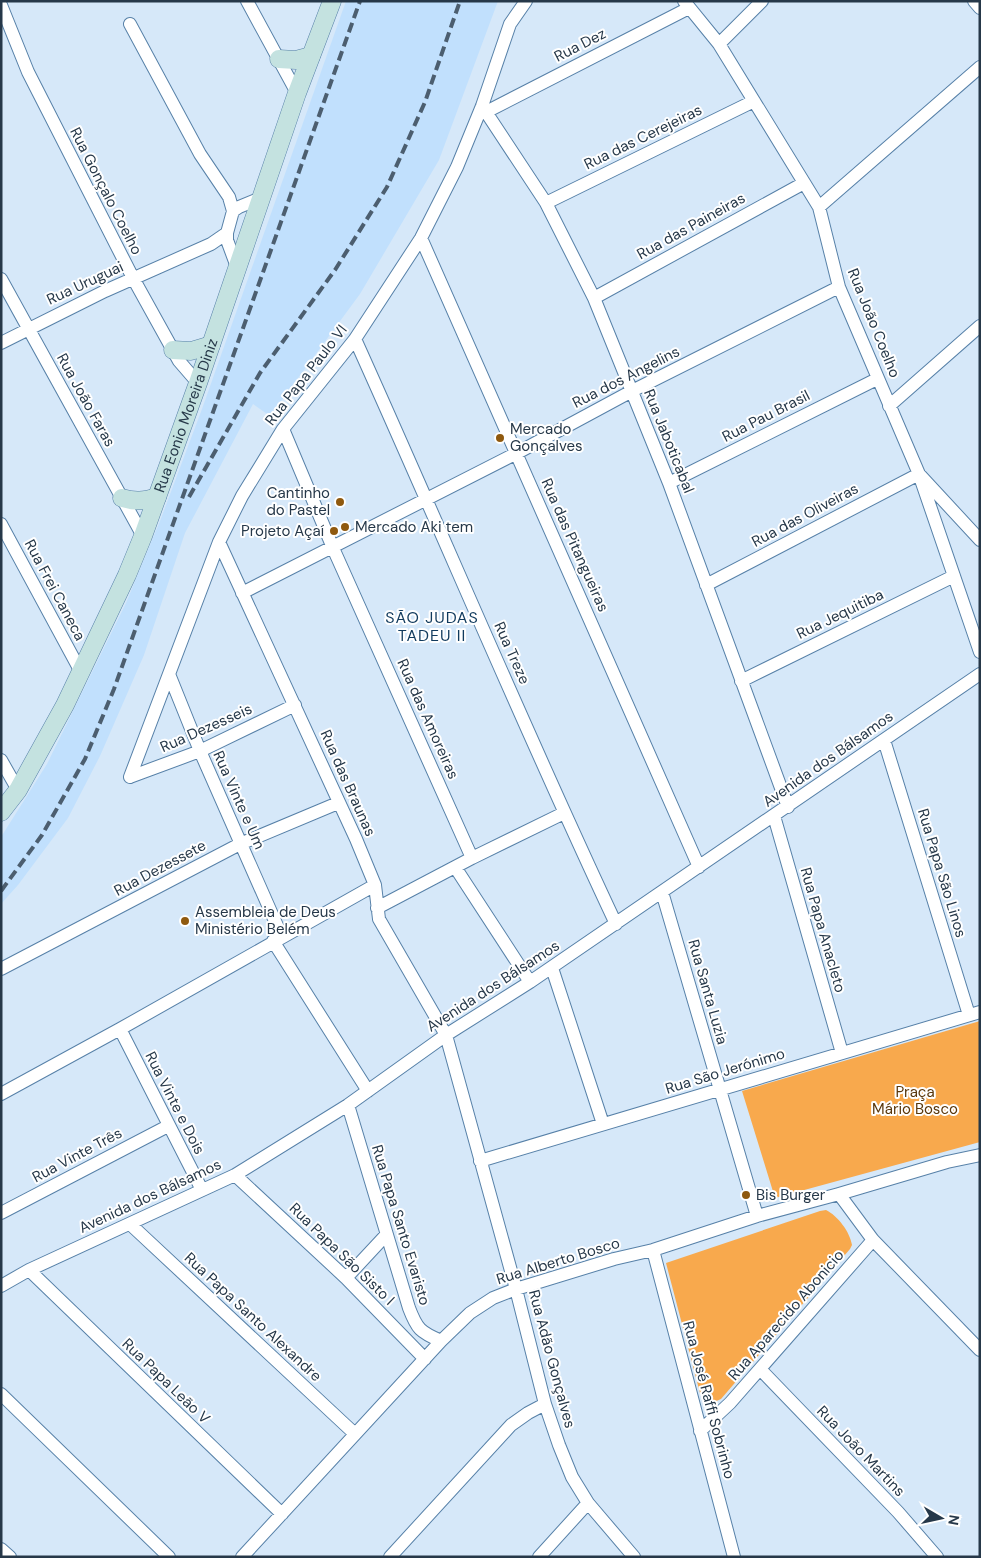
<svg xmlns="http://www.w3.org/2000/svg" width="981" height="1558" font-family="'DM Sans',sans-serif">
<style>
.built{fill:#c1e0fd}
.green{fill:#f8a94d}
.lines{fill:none;stroke-linecap:round;stroke-linejoin:round}
.street-casing{stroke:#5781a8;stroke-width:14}
.secondary-casing{stroke:#5781a8;stroke-width:19}
.street{stroke:#fff;stroke-width:12}
.secondary{stroke:#c4e2e0;stroke-width:18}
.rail{stroke:#4c5e6f;stroke-width:4;stroke-dasharray:10 5;stroke-linecap:butt}
.poi-dot{fill:#8f590e;stroke:#fff;stroke-width:2}
.labels{text-anchor:middle;stroke-width:4;stroke-linejoin:round;paint-order:stroke}
.street-label{font-size:15px;fill:#263849;stroke:#fff}
.poi-label{font-size:15px;fill:#263849;stroke:#fff;text-anchor:start}
.park-label{font-size:15px;fill:#59370c;stroke:#fff}
.neighbourhood-label{font-size:16px;letter-spacing:1px;fill:#113b5e;stroke:#fff}
</style>
<rect width="100%" height="100%" fill="#d6e8f9"/>
<!-- built -->
<path class="built" d="M346 1H498L439 160 360 294 270 416 253 404 185 533 144 655 100 756 68 818 18 885 1 904V837L47 764 126 603 160 521 202 409Z"/>
<!-- green -->
<path class="green" d="M980 1021V1142L775 1198 742 1091Z
M826 1210C838 1216 850 1232 852 1245L850 1249 721 1399 712 1403 704 1400 700 1393 666 1263 820 1211Z"/>
<g class="lines">
<!-- street casing -->
<g class="street-casing">
<path id="street" d="M247 1 297 93
M684 1 719 44 819 207 839 287 919 474 980 652
M974 1 980 8
M1 5 28 72 133 278 179 361 198 383
M130 24 200 154 229 197 233 211 227 233V240L237 267
M719 44 762 1
M482 106 546 203 594 298 669 483 788 807
M486 112 689 8
M546 203 754 101
M819 207 980 67
M233 211 239 207 261 198
M421 238 699 867
M1 279 143 536
M594 298 804 183
M355 339C443 534 525 731 616 924
M1 343 105 291 211 244 227 233
M889 406 980 326
M283 429 333 548 472 858
M669 483 877 379
M1 524 81 672
M219 542 356 839 375 885 379 919 446 1035 516 1289 545 1404 559 1445 572 1477 588 1503 634 1557
M706 585 919 474 980 540
M242 593 517 453 632 391 839 287
M169 674 200 751 282 937
M741 681 954 576
M884 740 969 1015
M1 760 18 790
M130 777 219 542 242 496 283 429 355 339 421 238 457 167 482 106 510 24 526 1
M130 777 200 751 295 705
M774 816 842 1053
M455 867 530 982
M662 892 757 1216
M377 908 472 858 564 813
M273 941 368 1091
M552 968 603 1124
M1 969 240 844 338 803
M120 1029 202 1190
M1 1094 120 1029 375 885
M348 1105 409 1308C417 1329 420 1332 441 1341
M480 1161 980 1012
M235 1175 346 1278 425 1359
M839 1194 873 1240 980 1350
M1 1213 168 1126
M130 1224 355 1434
M653 1250 734 1557
M29 1270 282 1514
M346 1278 386 1235
M1 1286 29 1270 235 1175 348 1105 446 1035 530 982 980 674
M760 1369 898 1512 937 1557
M1 1394 169 1557
M700 1431 730 1403 873 1240
M1 1549 10 1557
M242 1557 441 1341 470 1313 493 1298 516 1289 614 1259 653 1250 757 1216 839 1194 947 1162 980 1155
M390 1557 511 1425 528 1413 545 1404
M539 1557 588 1503"/>
</g>
<!-- secondary casing -->
<g class="secondary-casing">
<g id="secondary">
<path d="M279 59 296 60 311 56"/>
<path d="M173 350 191 351 211 345"/>
<path d="M122 498C135 502 144 501 157 497"/>
<path id="s1" d="M1 812 18 790 65 705 127 575 143 536 198 383 297 93 332 1"/>
</g>
</g>
<!-- street -->
<use href="#street" class="street"/>
<!-- secondary -->
<use href="#secondary" class="secondary"/>
<!-- rail -->
<path class="rail" d="M189 497 260 373 335 270 387 187 425 102 460 1
M1 891 42 835 85 759 114 689 360 1"/>
</g>
<!-- markers -->
<g class="poi-dot">
<circle cx="500" cy="438" r="5"/>
<circle cx="340" cy="502" r="5"/>
<circle cx="345" cy="527" r="5"/>
<circle cx="334" cy="531" r="5"/>
<circle cx="185" cy="921" r="5"/>
<circle cx="746" cy="1195" r="5"/>
</g>
<g class="labels">
<!-- street labels -->
<g class="street-label">
<text transform="translate(580 45) rotate(-27)" y="5">Rua Dez</text>
<text transform="translate(643 137) rotate(-26)" y="5">Rua das Cerejeiras</text>
<text transform="translate(106 191) rotate(63)" y="5">Rua Gonçalo Coelho</text>
<text transform="translate(691 226) rotate(-29)" y="5">Rua das Paineiras</text>
<text transform="translate(85 283) rotate(-25)" y="5">Rua Uruguai</text>
<text transform="translate(874 323) rotate(68)" y="5">Rua João Coelho</text>
<text transform="translate(306 375) rotate(-52)" y="5">Rua Papa Paulo VI</text>
<text transform="translate(626 377) rotate(-27)" y="5">Rua dos Angelins</text>
<text transform="translate(86 400) rotate(61)" y="5">Rua João Faras</text>
<text dy="5" stroke="none"><textPath href="#s1" startOffset="439">Rua Eonio Moreira Diniz</textPath></text>
<text transform="translate(766 416) rotate(-27)" y="5">Rua Pau Brasil</text>
<text transform="translate(669 441) rotate(68)" y="5">Rua Jaboticabal</text>
<text transform="translate(805 515) rotate(-28)" y="5">Rua das Oliveiras</text>
<text transform="translate(575 545) rotate(66)" y="5">Rua das Pitangueiras</text>
<text transform="translate(55 590) rotate(62)" y="5">Rua Frei Caneca</text>
<text transform="translate(840 614) rotate(-26)" y="5">Rua Jequitiba</text>
<text transform="translate(512 653) rotate(66)" y="5">Rua Treze</text>
<text transform="translate(428 719) rotate(66)" y="5">Rua das Amoreiras</text>
<text transform="translate(206 728) rotate(-24)" y="5">Rua Dezesseis</text>
<text transform="translate(828 759) rotate(-35)" y="5">Avenida dos Bálsamos</text>
<text transform="translate(348 783) rotate(66)" y="5">Rua das Braunas</text>
<text transform="translate(239 800) rotate(66)" y="5">Rua Vinte e Um</text>
<text transform="translate(160 868) rotate(-28)" y="5">Rua Dezessete</text>
<text transform="translate(942 873) rotate(73)" y="5">Rua Papa São Linos</text>
<text transform="translate(823 930) rotate(74)" y="5">Rua Papa Anacleto</text>
<text transform="translate(493 986) rotate(-33)" y="5">Avenida dos Bálsamos</text>
<text transform="translate(708 992) rotate(74)" y="5">Rua Santa Luzia</text>
<text transform="translate(725 1071) rotate(-17)" y="5">Rua São Jerónimo</text>
<text transform="translate(175 1103) rotate(63)" y="5">Rua Vinte e Dois</text>
<text transform="translate(77 1155) rotate(-28)" y="5">Rua Vinte Três</text>
<text transform="translate(150 1196) rotate(-25)" y="5">Avenida dos Bálsamos</text>
<text transform="translate(401 1225) rotate(73)" y="5">Rua Papa Santo Evaristo</text>
<text transform="translate(342 1254) rotate(44)" y="5">Rua Papa São Sisto I</text>
<text transform="translate(558 1261) rotate(-17)" y="5">Rua Alberto Bosco</text>
<text transform="translate(786 1315) rotate(-49)" y="5">Rua Aparecido Abonicio</text>
<text transform="translate(253 1317) rotate(43)" y="5">Rua Papa Santo Alexandre</text>
<text transform="translate(552 1359) rotate(75)" y="5">Rua Adão Gonçalves</text>
<text transform="translate(166 1381) rotate(44)" y="5">Rua Papa Leão V</text>
<text transform="translate(709 1400) rotate(75)" y="5">Rua José Raffi Sobrinho</text>
<text transform="translate(861 1451) rotate(46)" y="5">Rua João Martins</text>
</g>
<!-- poi labels -->
<g class="poi-label">
<text x="510" y="434">Mercado<tspan x="510" dy="17">Gonçalves</tspan></text>
<text x="330" y="498" text-anchor="end">Cantinho<tspan x="330" dy="17">do Pastel</tspan></text>
<text x="355" y="532">Mercado Aki tem</text>
<text x="324" y="536" text-anchor="end">Projeto Açaí</text>
<text x="195" y="917">Assembleia de Deus<tspan x="195" dy="17">Ministério Belém</tspan></text>
<text x="756" y="1200">Bis Burger</text>
</g>
<!-- park labels -->
<g class="park-label">
<text x="915" y="1097">Praça<tspan x="915" dy="17">Mário Bosco</tspan></text>
</g>
<!-- neighbourhood labels -->
<g class="neighbourhood-label">
<text x="432" y="623">SÃO JUDAS<tspan x="432" dy="18">TADEU II</tspan></text>
</g>
</g>
<!-- border -->
<rect width="981" height="1558" fill="none" stroke="#263849" stroke-width="5"/>
<!-- north arrow -->
<g transform="translate(941 1518) rotate(99)" stroke="#ffffff" stroke-width="4" paint-order="stroke">
<path d="M0-4L9 19L0 12L-9 19Z" fill="#263849"/>
<text y="-8" font-size="14" font-weight="bold" text-anchor="middle" fill="#263849">N</text>
</g>
</svg>
